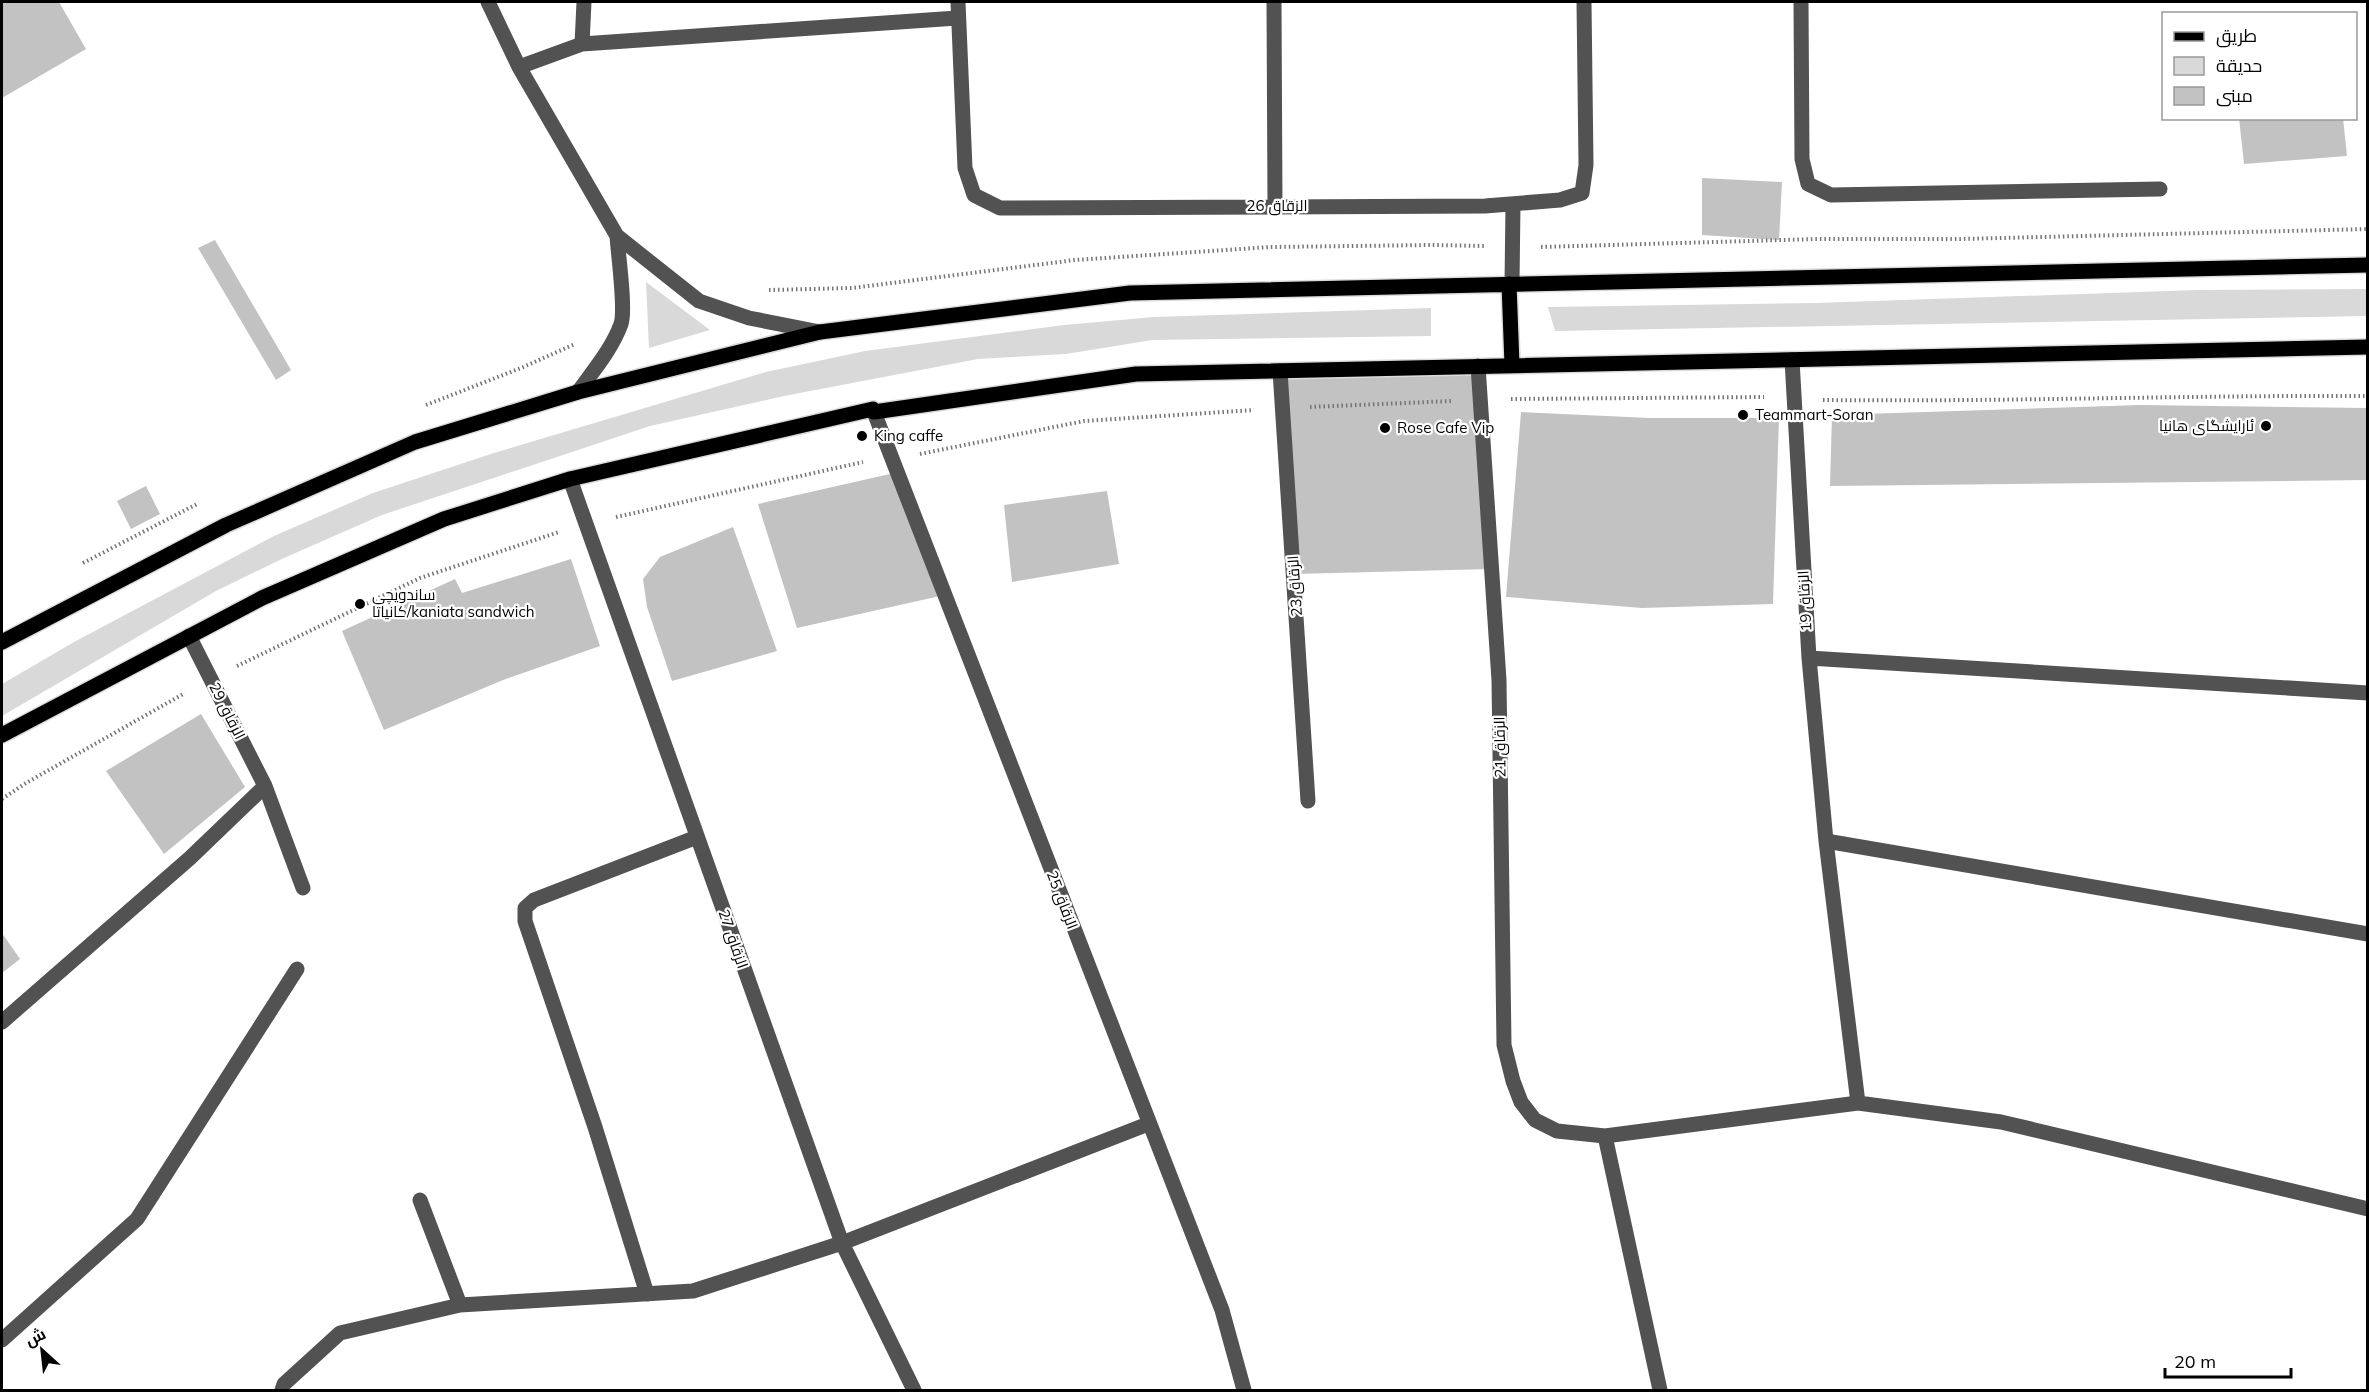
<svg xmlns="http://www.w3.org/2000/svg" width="2369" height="1392" font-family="Mulish,Cairo,sans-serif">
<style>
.green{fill:#d9d9d9}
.building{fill:#c2c2c2}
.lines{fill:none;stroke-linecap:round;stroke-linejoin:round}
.major-casing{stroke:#dbdbdb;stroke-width:18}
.path{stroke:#747474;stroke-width:4;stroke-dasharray:1.5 3;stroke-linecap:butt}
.minor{stroke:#525252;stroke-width:15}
.major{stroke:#000;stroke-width:15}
.poi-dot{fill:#000;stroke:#fff;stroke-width:2}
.labels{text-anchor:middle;stroke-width:4.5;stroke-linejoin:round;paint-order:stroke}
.street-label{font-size:15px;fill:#000;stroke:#fff}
.poi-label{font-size:15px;fill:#000;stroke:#fff;text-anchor:start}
</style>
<rect width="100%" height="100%" fill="#fff"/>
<!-- green -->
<path class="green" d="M646 282 710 330 649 348Z
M2368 289 2367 316 1555 331 1548 307 1816 303 2197 290Z
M1431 308V336L1152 340 1066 354 978 359 784 396 650 426 382 515 284 558 216 591 2 716V684L74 642 274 536 373 493 494 453 766 372 865 351 1064 325 1154 317Z"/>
<!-- building -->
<path class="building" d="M2 2H59L86 49 2 98Z
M2239 118H2343L2347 156 2244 164Z
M1702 178 1782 182 1779 240 1702 235Z
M215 240 291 370 276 380 198 248Z
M1478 366 1491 569 1294 574 1285 374Z
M2140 405 2368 408V480L1830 486 1832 415Z
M1521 412 1650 418H1779L1773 604 1642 608 1506 597Z
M903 471 940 596 797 628 758 504Z
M146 486 160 514 131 529 117 501Z
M1107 491 1119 564 1012 582 1004 505Z
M733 527 777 651 672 681 647 607 643 579 660 557Z
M571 559 600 646 503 680 384 730 342 631 455 579 462 593Z
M201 714 245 787 164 854 106 771Z
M2 933 20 959 2 973Z"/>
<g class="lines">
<!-- major casing -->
<g class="major-casing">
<path id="major" d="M1509 284 1512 365
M2 642 226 525 415 442 578 392 820 332 1130 293 2368 265
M2 735 262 598 444 519 570 479 873 409 874 412 1136 374 2368 347"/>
</g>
<!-- path -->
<path class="path" d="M1541 247 1818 239H1960L2368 229
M769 290 852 288 1075 260 1270 247 1433 245 1485 246
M1511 399 1764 397
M1823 400C2004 402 2186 395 2368 396
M426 405 521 368 575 344
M1310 407 1452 401
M920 454 1084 421 1254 410
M616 517 863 462
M83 563 199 503
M237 666 420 578 559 532
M2 799 26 783 185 693"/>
<!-- minor -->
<path class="minor" d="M488 2 519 67 617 236 699 301 749 318 820 332
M958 2 965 168 974 195 1000 208 1485 206 1560 200 1582 193 1586 165 1584 2
M1274 2 1275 206
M1801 2 1802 159 1808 184 1831 195 2160 189
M582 44 584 2
M519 67 582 44 957 18
M1512 284 1513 204
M1792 360 1809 658 1826 841 1858 1103
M1478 366 1499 680 1504 1045 1513 1081 1521 1102 1535 1120 1557 1131 1605 1136 1858 1103 2001 1122 2368 1209
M1280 371 1308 801
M578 392C593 371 612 349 621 324 626 309 618 254 617 236
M874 412 1222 1310 1244 1390
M570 479 842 1243 914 1390
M189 636 265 786
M1809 658 2368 693
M1826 841 2368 934
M2 1022 190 858 265 786 303 888
M1605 1136 1660 1390
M420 1200 460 1305
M647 1294 595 1127 525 921V908L534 900 697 837
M2 1340 137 1219 297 969
M282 1390 284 1384 340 1333 460 1305 693 1291 842 1243 1148 1124"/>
<!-- major -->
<use href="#major" class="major"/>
</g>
<!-- markers -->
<g class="poi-dot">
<circle cx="1743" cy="415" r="6"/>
<circle cx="2266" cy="426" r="6"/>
<circle cx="1385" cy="428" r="6"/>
<circle cx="862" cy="436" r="6"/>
<circle cx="360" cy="604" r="6"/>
</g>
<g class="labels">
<!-- street labels -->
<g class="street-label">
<text x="1277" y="211">الزقاق 26</text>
<text transform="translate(1295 586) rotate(-94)" y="5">الزقاق 23</text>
<text transform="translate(1805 601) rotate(-93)" y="5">الزقاق 19</text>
<text transform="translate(227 711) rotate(63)" y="5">الزقاق 29</text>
<text transform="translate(1500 747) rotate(-91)" y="5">الزقاق 21</text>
<text transform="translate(1062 900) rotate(69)" y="5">الزقاق 25</text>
<text transform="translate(733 939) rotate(71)" y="5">الزقاق 27</text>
</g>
<!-- poi labels -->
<g class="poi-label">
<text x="1755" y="420">Teammart-Soran</text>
<text x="2254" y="431" text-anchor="end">ئارایشگای هانیا</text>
<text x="1397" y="433">Rose Cafe Vip</text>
<text x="874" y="441">King caffe</text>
<text x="372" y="600">ساندویچی<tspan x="372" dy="17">کانیاتا/kaniata sandwich</tspan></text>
</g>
</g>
<!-- border -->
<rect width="2369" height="1392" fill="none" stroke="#000000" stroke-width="6"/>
<!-- legend -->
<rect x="2162" y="12" width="195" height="108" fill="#ffffff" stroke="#999999" stroke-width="1.5"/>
<rect x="2174" y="32" width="30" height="9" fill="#000000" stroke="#999999" stroke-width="1.5"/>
<text x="2216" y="42" font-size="18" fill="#000000">طريق</text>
<rect x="2174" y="57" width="30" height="18" fill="#d9d9d9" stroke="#999999" stroke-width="1.5"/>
<text x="2216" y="72" font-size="18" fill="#000000">حديقة</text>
<rect x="2174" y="87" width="30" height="18" fill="#c2c2c2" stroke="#999999" stroke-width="1.5"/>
<text x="2216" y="102" font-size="18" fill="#000000">مبنى</text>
<!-- north arrow -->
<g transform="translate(42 1350) rotate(333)" stroke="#ffffff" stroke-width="4.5" paint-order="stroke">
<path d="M0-4.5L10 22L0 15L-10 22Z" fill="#000000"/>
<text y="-9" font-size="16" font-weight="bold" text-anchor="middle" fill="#000000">ش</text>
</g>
<!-- scale -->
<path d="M2165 1368v9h126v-9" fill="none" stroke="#000000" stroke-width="3"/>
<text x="2174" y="1368" font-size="18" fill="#000000" stroke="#ffffff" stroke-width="4.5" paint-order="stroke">20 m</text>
</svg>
